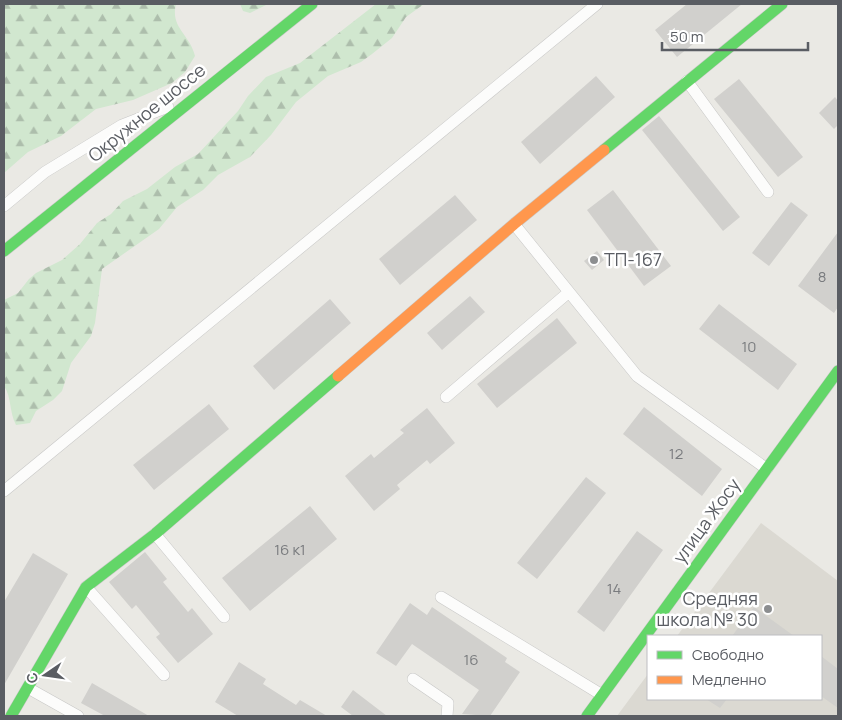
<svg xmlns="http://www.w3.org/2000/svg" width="842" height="720" font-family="Manrope,sans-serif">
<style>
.education{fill:#dbd9d2}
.forest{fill:url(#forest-firs)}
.building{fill:#d1d0cd}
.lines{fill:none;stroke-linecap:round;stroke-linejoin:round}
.lane-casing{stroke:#c7c7c6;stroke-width:12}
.fast-casing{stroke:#c7c7c6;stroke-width:12}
.slow-casing{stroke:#c7c7c6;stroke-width:12}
.lane{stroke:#fcfcfb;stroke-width:11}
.fast{stroke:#63d668;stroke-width:11}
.slow{stroke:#ff974d;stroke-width:11}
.poi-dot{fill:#8c8e90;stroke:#fff;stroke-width:2}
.labels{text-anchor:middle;stroke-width:5;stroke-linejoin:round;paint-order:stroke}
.number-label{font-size:15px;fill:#797b7e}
.street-label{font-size:18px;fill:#5a5d63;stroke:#fff}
.poi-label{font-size:18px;fill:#5a5d63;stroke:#fff;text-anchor:start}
</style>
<defs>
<pattern id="forest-firs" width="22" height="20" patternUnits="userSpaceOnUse" patternTransform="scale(1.25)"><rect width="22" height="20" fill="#d1e7cf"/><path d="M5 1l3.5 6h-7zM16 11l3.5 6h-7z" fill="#adbeac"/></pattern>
</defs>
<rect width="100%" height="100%" fill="#eae9e4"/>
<!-- education -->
<path class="education" d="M761 523 838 581V716H617L648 674V699H821V636H677Z"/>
<!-- forest -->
<path class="forest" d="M4 4H176C170 28 190 34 195 56L185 72 172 83 133 100 96 109 61 136 28 152 4 173Z
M240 4H268L250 13 243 11Z
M376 4H424L406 17 392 38 372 54 361 62 328 76 296 102 271 135 250 157 218 175 203 190 177 207 159 229 102 269 95 323 91 336 71 363 62 391 53 400 36 411 30 423 16 425C9 412 12 398 4 386V300L18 293 29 279 36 273 62 260 80 244 97 223 111 214 123 201 147 189 175 167 198 154 238 111 248 96 266 77 300 63Z"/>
<!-- building -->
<path class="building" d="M687 4H742L677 57 655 30Z
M596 76 615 97 540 164 521 142Z
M739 79 803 157 778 177 714 99Z
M835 97 838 101V125L834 129 819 113Z
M659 116 740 217 723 231 642 130Z
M613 190 671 266 644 286 587 210Z
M455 195 477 220 400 285 379 259Z
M791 202 808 215 769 266 752 253Z
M838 232V307L834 313 798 286Z
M597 251 604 260 592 270 584 261Z
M470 296 485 312 442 350 427 333Z
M330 299 351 323 274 390 253 366Z
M719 304 797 364 778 390 699 329Z
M557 318 577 343 497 408 477 384Z
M209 404 229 429 154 490 133 465Z
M644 407 722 469 702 496 623 434Z
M427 408 455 443 430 464 427 460 397 485 400 489 374 511 345 476 371 454 374 458 404 433 400 430Z
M586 477 606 493 537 579 517 563Z
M310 506 337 539 250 611 222 578Z
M637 531 663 550 604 632 577 612Z
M145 552 167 579 163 582 188 612 192 608 213 634 178 663 156 637 160 634 136 605 132 609 109 582Z
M33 553 68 574 4 685V602Z
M410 603 427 615 432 607 507 658 505 662 520 672 490 716 462 714 479 690 412 644 396 666 376 653Z
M754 607 794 636H732Z
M821 656 838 669V708L821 696Z
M239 662 266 679 263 684 296 705 300 700 327 716H238L215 702Z
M92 683 149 716H105L81 703Z
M353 690 387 716H353L341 707Z
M706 699H727L720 708Z"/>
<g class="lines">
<!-- lane casing -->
<g class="lane-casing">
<path id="lane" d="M687 81 768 192
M4 206 45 172 122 125 168 107
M514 224 637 376 767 469
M446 397 569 292
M4 491 597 4
M155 534 224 617
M86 587 164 675
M441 597 602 695
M413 679 448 703 447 716
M28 688 78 716"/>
</g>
<!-- fast casing -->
<g class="fast-casing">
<path id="fast" d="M604 150 782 4
M4 251 312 4
M11 716 86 587 155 534 338 376
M587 716 838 371"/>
</g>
<!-- slow casing -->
<g class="slow-casing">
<path id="slow" d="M338 376 514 224 604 150"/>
</g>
<!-- lane -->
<use href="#lane" class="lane"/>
<!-- fast -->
<use href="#fast" class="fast"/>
<!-- slow -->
<use href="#slow" class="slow"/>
</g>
<!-- markers -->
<g class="poi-dot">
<circle cx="594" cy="260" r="5"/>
<circle cx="768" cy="609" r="5"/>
</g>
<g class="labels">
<!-- number labels -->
<g class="number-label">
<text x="822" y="282">8</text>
<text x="749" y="352">10</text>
<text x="676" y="459">12</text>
<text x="290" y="555">16 к1</text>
<text x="614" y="594">14</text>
<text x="471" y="665">16</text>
</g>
<!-- street labels -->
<g class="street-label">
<text transform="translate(147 113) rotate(-39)" y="6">Окружное шоссе</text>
<text transform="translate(707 521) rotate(-54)" y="6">улица Жосу</text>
</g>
<!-- poi labels -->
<g class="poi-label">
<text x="604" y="266">ТП-167</text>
<text x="758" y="605" text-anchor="end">Средняя<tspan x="758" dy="21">школа № 30</tspan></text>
</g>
</g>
<!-- border -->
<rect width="842" height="720" fill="none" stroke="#5a5d63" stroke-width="10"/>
<!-- legend -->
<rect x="647" y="635" width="175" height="65" fill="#ffffff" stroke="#bdbec1"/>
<rect x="657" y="651" width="25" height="8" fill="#63d668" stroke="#bdbec1"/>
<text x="692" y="660" font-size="15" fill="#5a5d63">Свободно</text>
<rect x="657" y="676" width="25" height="8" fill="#ff974d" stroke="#bdbec1"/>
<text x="692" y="685" font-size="15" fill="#5a5d63">Медленно</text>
<!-- north arrow -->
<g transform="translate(45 675) rotate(257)" stroke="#ffffff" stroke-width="4" paint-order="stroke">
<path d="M0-4L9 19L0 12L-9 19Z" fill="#5a5d63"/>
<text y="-8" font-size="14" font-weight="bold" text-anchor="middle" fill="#5a5d63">С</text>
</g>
<!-- scale -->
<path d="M662 42v8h146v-8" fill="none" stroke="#5a5d63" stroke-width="2.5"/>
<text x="670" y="42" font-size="15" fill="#5a5d63" stroke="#ffffff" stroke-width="4" paint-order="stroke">50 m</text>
</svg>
